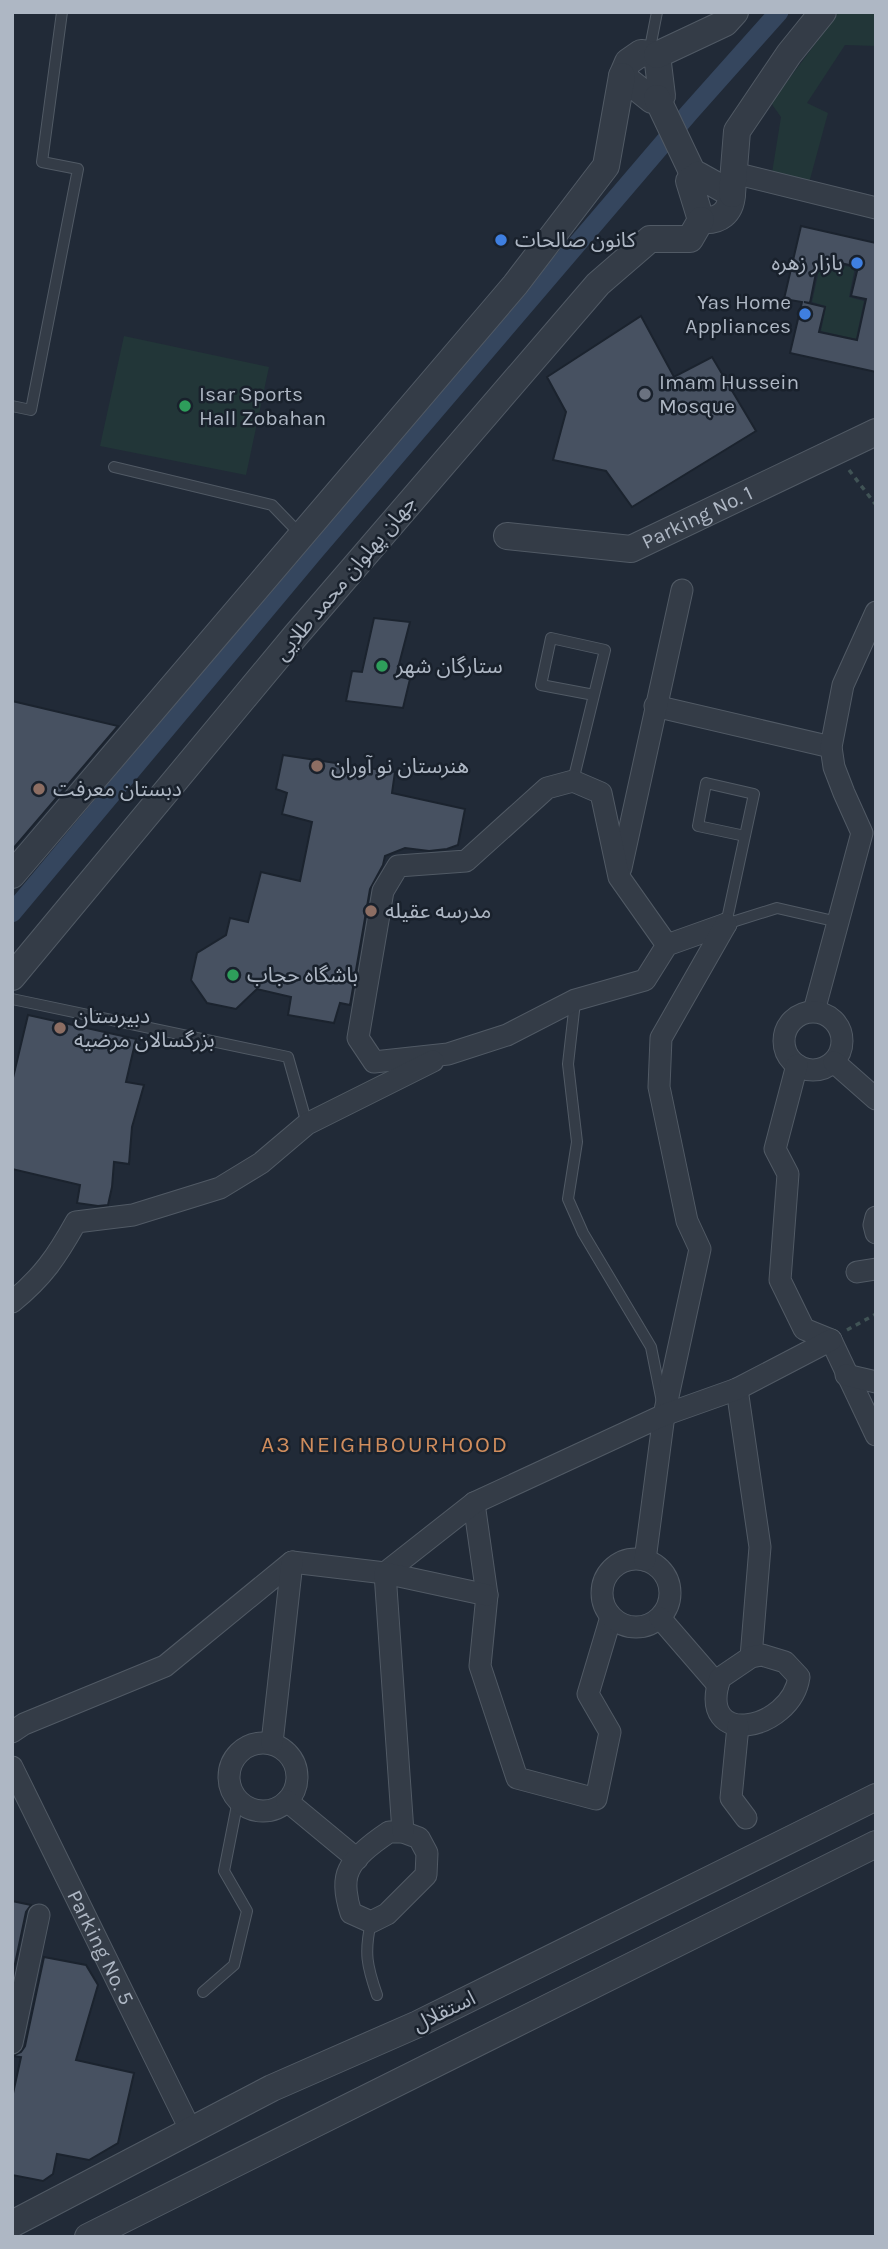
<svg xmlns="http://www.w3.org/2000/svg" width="888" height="2249" font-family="Karla,'Noto Sans Arabic',sans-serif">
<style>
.green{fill:#223638}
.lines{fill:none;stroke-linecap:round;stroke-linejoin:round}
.canal{stroke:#35465e;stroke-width:19}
.building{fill:#475161;stroke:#1b232e;stroke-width:2;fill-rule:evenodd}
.service-casing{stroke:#515a65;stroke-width:12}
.minor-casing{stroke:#515a65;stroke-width:23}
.tertiary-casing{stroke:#515a65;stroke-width:28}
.path{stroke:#405355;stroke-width:3.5;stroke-dasharray:5 5;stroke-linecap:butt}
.service{stroke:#343c47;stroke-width:10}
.minor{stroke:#343c47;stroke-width:21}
.tertiary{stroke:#343c47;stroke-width:26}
.shop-dot{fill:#3f7fe0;stroke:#19212c;stroke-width:2.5}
.worship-dot{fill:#6b7280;stroke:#19212c;stroke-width:2.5}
.leisure-dot{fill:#2e9e5b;stroke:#19212c;stroke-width:2.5}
.education-dot{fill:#8d6e63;stroke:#19212c;stroke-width:2.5}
.labels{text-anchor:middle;stroke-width:5;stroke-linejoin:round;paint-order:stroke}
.poi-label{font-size:21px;fill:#aeb7c4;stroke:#19212c;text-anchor:start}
.street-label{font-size:21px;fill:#aeb7c4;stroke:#19212c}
.neighbourhood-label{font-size:23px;letter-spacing:2px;fill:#d08d5d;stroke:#19212c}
</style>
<rect width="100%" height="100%" fill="#212a37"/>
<!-- green -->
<path class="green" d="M839 12H876V46L845 45 807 103 828 113 809 183 772 173 781 117 771 103Z
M821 261 855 268 849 297 864 301 856 339 821 331 826 306 812 302Z
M124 336 269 367 246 475 100 446Z"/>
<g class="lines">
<!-- canal -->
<path class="canal" d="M12 913 314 552 689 113 779 12"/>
</g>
<!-- building -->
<path class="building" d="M801 226 876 243V372L790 353 802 302 784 299ZM819 258 858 267 851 296 866 299 857 340 819 332 825 307 804 302 810 303Z
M641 316 674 377 712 357 756 431 632 507 606 471 553 460 566 412 547 377Z
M374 618 410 622 396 676 410 679 403 708 346 701 352 671 362 672Z
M12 701 118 726 12 850Z
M283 755 395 772 392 793 465 809 458 845 447 849 429 851 405 848 385 856 383 865 370 889 350 1005 340 1003 334 1023 288 1015 291 997 257 989 236 1009 207 1003 191 980 197 953 226 935 230 918 248 922 261 872 300 881 312 822 282 814 287 793 276 789Z
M28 1015 136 1039 126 1082 144 1085 132 1127 129 1164 114 1162 112 1187 108 1205 98 1206 77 1203 80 1185 12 1169V1082Z
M12 1901 31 1905 26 1912 12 1978Z
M44 1957 86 1965 98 1985 76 2060 134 2073 118 2143 89 2160 57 2154 53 2174 43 2181 12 2175V2098L21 2057 12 2056 21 2052 25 2046Z"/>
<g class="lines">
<!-- service casing -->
<g class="service-casing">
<path id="service" d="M649 53 657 12
M12 406 31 410 78 169 42 162 62 12
M114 467 272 505 301 535
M573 781 605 650 551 638 541 685 594 695
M745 836 698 826 706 783 754 794 726 924 777 908 838 922
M12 999 288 1057 307 1124
M575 1002 568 1064 577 1142 568 1199 583 1233 651 1347 662 1402
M371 1922C364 1953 367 1966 377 1995
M203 1992 234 1965 247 1911 224 1871 238 1800"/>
</g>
<!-- minor casing -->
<g class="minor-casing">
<g id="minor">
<path d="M734 173 876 208"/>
<path d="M655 706 831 747"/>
<path d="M621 868 682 590"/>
<path d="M667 945 619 877 601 793 573 781 547 788 466 861 398 866 383 891 358 1038 374 1062 448 1054 507 1035 575 1000 645 980 667 945 726 924"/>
<path d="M814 1011 862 833 844 793 834 767 831 747 843 685 876 612"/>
<circle cx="813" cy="1041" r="29"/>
<path d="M834 1062 876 1099"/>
<path d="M797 1065 775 1149 788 1174 780 1280 804 1329 831 1340"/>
<path d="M876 1217 874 1225 876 1233"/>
<path d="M857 1272 876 1269"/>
<path d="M12 1302C43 1277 57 1256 76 1222L133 1215 220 1188 261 1163 307 1124 433 1061"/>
<path d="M831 1340 876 1435"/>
<path d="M846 1375 876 1382"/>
<path d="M737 1389 760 1547 751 1657"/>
<path d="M474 1503 487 1595 480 1666 517 1778 596 1799 610 1732 588 1694 611 1617"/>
<circle cx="636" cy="1593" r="34"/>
<path d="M645 1560 664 1415 700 1249 687 1221 659 1087 661 1038 726 924"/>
<path d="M660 1618 718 1685"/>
<path d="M762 1655 785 1662 799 1677C791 1731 696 1750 720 1678L751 1657Z"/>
<path d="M738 1726 731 1798 746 1818"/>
<path d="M12 1732 24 1724 165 1666 292 1562 385 1573 474 1503 664 1415 737 1389 831 1340"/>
<circle cx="263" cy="1777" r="34"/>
<path d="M272 1743 292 1562"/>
<path id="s1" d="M12 1767 190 2129"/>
<path d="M287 1801 357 1859"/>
<path d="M389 1832H403L419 1838 427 1853 426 1875 387 1914 371 1922 351 1913C347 1901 343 1882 349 1870 355 1856 377 1840 389 1832Z"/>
<path d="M403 1832 385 1573 487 1595"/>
<path d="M12 2043 39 1915"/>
</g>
</g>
<!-- tertiary casing -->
<g class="tertiary-casing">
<g id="tertiary">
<path d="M641 53 657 55 662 96 652 100 622 76 628 62Z"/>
<path d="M657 55 725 23 735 12"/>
<path d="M657 98 695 178"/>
<path d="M698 175 732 194C731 213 719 222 701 220L689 181Z"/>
<path d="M732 194 737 131 789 54 823 12"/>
<path id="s2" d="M507 536 631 549 876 432"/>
<path d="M12 875 515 285 606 166 622 76"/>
<path d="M12 977 296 635 598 284 650 239H690L701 220"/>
<path d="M12 2224 272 2088 418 2024 876 1797"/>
<path d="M88 2237 876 1844"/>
</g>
</g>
<!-- path -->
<path class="path" d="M849 470 876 505
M847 1330 876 1314"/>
<!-- service -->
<use href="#service" class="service"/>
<!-- minor -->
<use href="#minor" class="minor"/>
<!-- tertiary -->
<use href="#tertiary" class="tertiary"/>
</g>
<!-- markers -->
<g class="shop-dot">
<circle cx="501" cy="240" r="7"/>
<circle cx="857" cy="263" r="7"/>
<circle cx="805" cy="314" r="7"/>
</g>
<circle class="worship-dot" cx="645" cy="394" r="7"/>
<g class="leisure-dot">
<circle cx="185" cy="406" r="7"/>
<circle cx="382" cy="666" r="7"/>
<circle cx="233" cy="975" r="7"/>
</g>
<g class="education-dot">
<circle cx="317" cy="766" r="7"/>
<circle cx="39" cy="789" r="7"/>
<circle cx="371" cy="911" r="7"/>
<circle cx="60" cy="1028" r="7"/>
</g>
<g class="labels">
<!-- poi labels -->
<g class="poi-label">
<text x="515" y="247">کانون صالحات</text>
<text x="843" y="270" text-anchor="end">بازار زهره</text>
<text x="791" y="309" text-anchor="end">Yas Home<tspan x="791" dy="24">Appliances</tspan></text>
<text x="659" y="389">Imam Hussein<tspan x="659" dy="24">Mosque</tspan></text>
<text x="199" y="401">Isar Sports<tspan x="199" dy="24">Hall Zobahan</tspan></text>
<text x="396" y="673">ستارگان شهر</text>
<text x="331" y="773">هنرستان نو آوران</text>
<text x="53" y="796">دبستان معرفت</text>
<text x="385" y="918">مدرسه عقیله</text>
<text x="247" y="982">باشگاه حجاب</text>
<text x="74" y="1023">دبیرستان<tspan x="74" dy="24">بزرگسالان مرضیه</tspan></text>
</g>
<!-- street labels -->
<g class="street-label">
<text dy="7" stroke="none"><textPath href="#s2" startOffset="198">Parking No. 1</textPath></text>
<text transform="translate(345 578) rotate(-50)" y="7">جهان پهلوان محمد طلایی</text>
<text dy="7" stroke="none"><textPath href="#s1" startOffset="201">Parking No. 5</textPath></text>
<text transform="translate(444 2011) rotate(-26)" y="7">استقلال</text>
</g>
<!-- neighbourhood labels -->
<g class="neighbourhood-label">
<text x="385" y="1452">A3 NEIGHBOURHOOD</text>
</g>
</g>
<!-- border -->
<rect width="888" height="2249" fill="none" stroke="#aeb7c4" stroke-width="28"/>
</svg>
